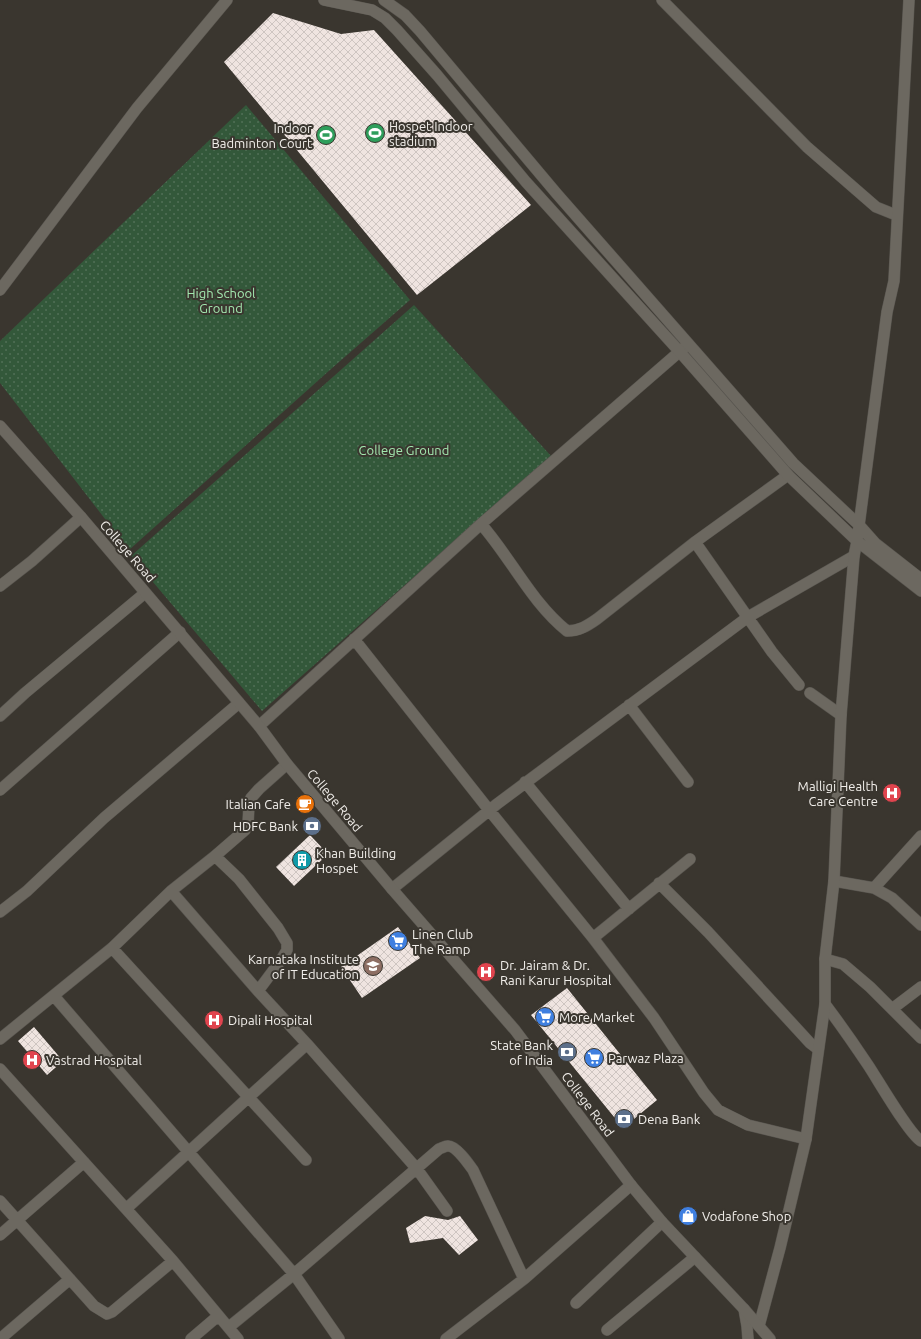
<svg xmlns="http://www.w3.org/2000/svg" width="921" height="1339" font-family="Ubuntu,sans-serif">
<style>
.grass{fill:url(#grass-dots)}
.building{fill:url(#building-cross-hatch)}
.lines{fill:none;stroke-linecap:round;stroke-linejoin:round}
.minor-casing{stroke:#57544e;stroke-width:12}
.tertiary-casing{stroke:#57544e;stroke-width:12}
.secondary-casing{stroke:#57544e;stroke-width:12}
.minor{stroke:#6c6860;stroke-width:11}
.tertiary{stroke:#6c6860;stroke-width:11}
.secondary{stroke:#6c6860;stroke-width:11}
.labels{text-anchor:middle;stroke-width:4;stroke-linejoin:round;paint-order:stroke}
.poi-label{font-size:13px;fill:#f1eeea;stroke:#3a362f;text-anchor:start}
.park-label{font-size:13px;fill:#a2e7ae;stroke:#3a362f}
.street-label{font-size:13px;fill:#f1eeea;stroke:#3a362f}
</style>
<defs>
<pattern id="grass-dots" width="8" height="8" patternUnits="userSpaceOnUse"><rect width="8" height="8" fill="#33583a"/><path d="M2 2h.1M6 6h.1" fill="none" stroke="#517057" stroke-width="1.8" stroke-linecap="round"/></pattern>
<pattern id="building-cross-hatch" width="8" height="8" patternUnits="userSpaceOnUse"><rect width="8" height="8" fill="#efe4e0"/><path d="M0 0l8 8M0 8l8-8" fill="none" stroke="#cec5c1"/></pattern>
</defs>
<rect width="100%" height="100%" fill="#3a362f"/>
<!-- grass -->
<path class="grass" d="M246 105 410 300 331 369 129 550 0 383V341Z
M414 305 551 456 262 711 131 556Z"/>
<!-- building -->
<path class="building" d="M273 13 341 34 374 30 531 205 417 295 224 62Z
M310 835 328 854 294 886 276 867Z
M398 927 420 958 362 998 341 967Z
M567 988 657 1100 623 1128 531 1015Z
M34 1027 63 1061 47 1075 18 1041Z
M425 1216 448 1220 460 1216 478 1240 459 1255 443 1238 410 1243 406 1228Z"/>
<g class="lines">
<!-- minor casing -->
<g class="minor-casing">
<path id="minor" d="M662 0 807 147 876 207 896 215
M0 290 137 108 227 0
M481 524C511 558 531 602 567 631 579 631 587 626 597 619L695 542 788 475
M695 542 772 652 799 685
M0 586 32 561 81 517
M354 639 489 810 593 938
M810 693 841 715
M629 705 688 782
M0 716 25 693 145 593
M259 726 481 524 686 346
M525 782 629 909
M0 790 180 632
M215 856 239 879 278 928 287 943V950L281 960 258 991
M690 859 593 938 654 1018 704 1093 718 1110 748 1125 806 1139
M834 881 874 888 892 898 921 925
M659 883 708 932 810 1043 818 1049
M874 888 921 836
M392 889 497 804 748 617 854 556
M171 891 258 991 307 1044 417 1169 447 1211
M0 912 27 891 104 818 239 703
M112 948 306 1160
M825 959 843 964 870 987 921 1038
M54 996 294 1274 339 1339
M825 1004C840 1024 854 1044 868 1065 878 1080 909 1134 921 1141
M892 1009 921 987
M0 1039 112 948 171 891 215 856 245 830 248 824 249 805 251 798 259 789 287 764
M0 1069 173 1261 238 1339
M0 1201 94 1306 107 1314 112 1312 173 1261
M127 1208 307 1044
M0 1235 84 1162
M576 1303 662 1222
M229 1327 294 1274 439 1149C442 1148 445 1146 448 1146 456 1146 468 1163 473 1170L524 1279
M607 1330 695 1257
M0 1339 70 1279
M191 1339 218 1316
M446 1339 524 1279 631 1185"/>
</g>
<!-- tertiary casing -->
<g class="tertiary-casing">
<path id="tertiary" d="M324 0 372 10 385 18 397 30 437 75 526 182 679 351 788 475 857 541 921 591
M384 0 405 15 420 31 557 194 793 463 859 525 875 543 921 579
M744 1309 747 1326 748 1339
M759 1326 780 1248 806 1139 825 1004V959L834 881 841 715 854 556 857 541 887 312 894 281 909 0"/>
</g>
<!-- secondary casing -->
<g class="secondary-casing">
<path id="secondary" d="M0 426 81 517 259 726 287 764 392 889 515 1030 631 1185 662 1222 744 1309 770 1339"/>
</g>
<!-- minor -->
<use href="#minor" class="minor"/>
<!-- tertiary -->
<use href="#tertiary" class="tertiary"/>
<!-- secondary -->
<use href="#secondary" class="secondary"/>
</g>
<!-- icons -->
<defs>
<g id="stadium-disc" transform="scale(1)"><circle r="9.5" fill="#2e9e5b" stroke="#3a362f"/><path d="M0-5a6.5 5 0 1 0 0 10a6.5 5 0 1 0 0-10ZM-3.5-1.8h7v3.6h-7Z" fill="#fff"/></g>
<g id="hospital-disc" transform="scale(1)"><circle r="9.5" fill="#e0444e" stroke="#3a362f"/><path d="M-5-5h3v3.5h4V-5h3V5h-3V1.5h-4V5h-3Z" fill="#fff"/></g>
<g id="cafe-disc" transform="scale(1)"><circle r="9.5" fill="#e8710a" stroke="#3a362f"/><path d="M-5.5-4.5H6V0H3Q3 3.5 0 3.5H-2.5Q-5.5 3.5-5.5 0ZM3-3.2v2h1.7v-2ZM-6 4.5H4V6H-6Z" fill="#fff"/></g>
<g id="bank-disc" transform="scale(1)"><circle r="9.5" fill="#5c6f8a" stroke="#3a362f"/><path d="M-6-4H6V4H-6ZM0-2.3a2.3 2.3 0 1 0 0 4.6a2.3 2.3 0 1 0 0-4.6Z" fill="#fff"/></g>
<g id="building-disc" transform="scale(1)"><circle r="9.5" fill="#0f9aa8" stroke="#3a362f"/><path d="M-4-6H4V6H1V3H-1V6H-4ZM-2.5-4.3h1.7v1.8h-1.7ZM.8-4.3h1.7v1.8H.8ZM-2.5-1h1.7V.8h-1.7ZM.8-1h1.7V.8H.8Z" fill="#fff"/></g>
<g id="supermarket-disc" transform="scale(1)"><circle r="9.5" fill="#3f7fe0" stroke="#3a362f"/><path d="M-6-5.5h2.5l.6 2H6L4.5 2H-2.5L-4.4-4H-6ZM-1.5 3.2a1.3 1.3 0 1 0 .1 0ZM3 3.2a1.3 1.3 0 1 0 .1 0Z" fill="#fff"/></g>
<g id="school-disc" transform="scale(1)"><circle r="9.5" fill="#8d6e63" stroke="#3a362f"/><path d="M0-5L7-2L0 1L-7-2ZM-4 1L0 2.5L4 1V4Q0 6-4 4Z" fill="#fff"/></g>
<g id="shop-disc" transform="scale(1)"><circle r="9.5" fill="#3f7fe0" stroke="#3a362f"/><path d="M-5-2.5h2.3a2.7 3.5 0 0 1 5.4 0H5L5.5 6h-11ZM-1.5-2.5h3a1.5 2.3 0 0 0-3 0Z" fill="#fff"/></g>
</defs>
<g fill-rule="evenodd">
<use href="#stadium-disc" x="375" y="133"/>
<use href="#stadium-disc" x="326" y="135"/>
<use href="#hospital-disc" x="892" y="793"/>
<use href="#cafe-disc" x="305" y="804"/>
<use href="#bank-disc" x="312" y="826"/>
<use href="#building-disc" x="302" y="860"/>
<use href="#supermarket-disc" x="398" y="941"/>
<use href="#school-disc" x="373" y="966"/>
<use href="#hospital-disc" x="486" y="972"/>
<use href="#supermarket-disc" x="545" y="1017"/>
<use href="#hospital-disc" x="214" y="1020"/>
<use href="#bank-disc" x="567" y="1052"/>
<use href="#supermarket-disc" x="594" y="1058"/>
<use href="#hospital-disc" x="32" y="1060"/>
<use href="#bank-disc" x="624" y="1119"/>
<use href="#shop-disc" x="688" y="1216"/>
</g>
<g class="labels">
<!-- poi labels -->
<g class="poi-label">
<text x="389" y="131">Hospet Indoor<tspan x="389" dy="15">stadium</tspan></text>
<text x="312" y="133" text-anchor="end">Indoor<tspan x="312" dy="15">Badminton Court</tspan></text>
<text x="878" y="791" text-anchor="end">Malligi Health<tspan x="878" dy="15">Care Centre</tspan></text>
<text x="291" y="809" text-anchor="end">Italian Cafe</text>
<text x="298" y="831" text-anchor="end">HDFC Bank</text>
<text x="316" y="858">Khan Building<tspan x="316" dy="15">Hospet</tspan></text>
<text x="412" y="939">Linen Club<tspan x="412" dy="15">The Ramp</tspan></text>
<text x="359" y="964" text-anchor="end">Karnataka Institute<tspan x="359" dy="15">of IT Education</tspan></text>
<text x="500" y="970">Dr. Jairam &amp; Dr.<tspan x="500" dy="15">Rani Karur Hospital</tspan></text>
<text x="559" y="1022">More Market</text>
<text x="228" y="1025">Dipali Hospital</text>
<text x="553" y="1050" text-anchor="end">State Bank<tspan x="553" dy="15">of India</tspan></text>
<text x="608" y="1063">Parwaz Plaza</text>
<text x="46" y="1065">Vastrad Hospital</text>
<text x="638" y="1124">Dena Bank</text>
<text x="702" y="1221">Vodafone Shop</text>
</g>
<!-- park labels -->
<g class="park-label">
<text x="221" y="298">High School<tspan x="221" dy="15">Ground</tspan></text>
<text x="404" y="455">College Ground</text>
</g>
<!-- street labels -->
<g class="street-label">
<text transform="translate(128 551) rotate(49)" y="5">College Road</text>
<text transform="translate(335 800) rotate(50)" y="5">College Road</text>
<text transform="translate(588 1104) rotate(53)" y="5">College Road</text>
</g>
</g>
</svg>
